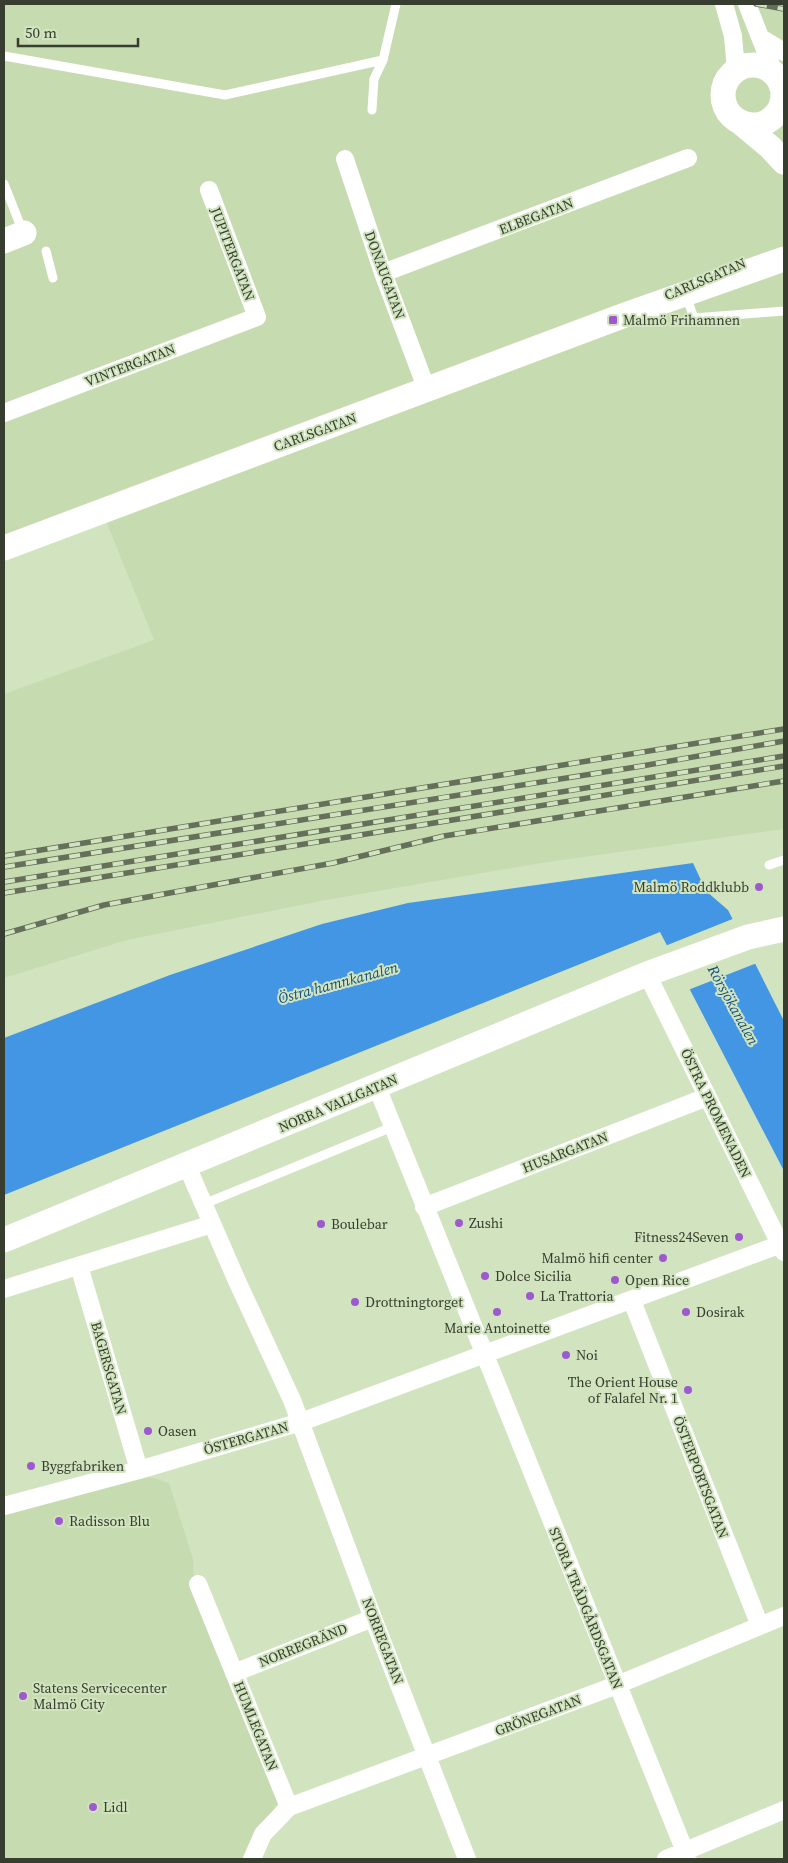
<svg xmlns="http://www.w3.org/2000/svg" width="788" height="1863" font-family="'Source Serif 4',serif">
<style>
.built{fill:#c6dbaf}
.water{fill:#4296e3}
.pier{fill:#d1e4bf}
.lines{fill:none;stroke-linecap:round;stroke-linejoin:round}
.lane{stroke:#fff;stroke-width:9}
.street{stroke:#fff;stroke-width:18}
.secondary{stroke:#fff;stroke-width:25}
.rail-casing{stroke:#656f5a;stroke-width:5.5}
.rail{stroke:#d1e4bf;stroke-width:4;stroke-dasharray:11;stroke-linecap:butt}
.poi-dot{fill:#9e59ce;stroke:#d1e4bf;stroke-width:2}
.labels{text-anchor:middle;stroke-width:4;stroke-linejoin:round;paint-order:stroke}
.street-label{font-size:14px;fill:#373e2f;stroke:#d1e4bf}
.poi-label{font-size:14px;fill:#373e2f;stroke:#d1e4bf;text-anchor:start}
.water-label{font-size:15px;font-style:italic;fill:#124e7f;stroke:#d1e4bf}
</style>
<rect width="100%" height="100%" fill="#d1e4bf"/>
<!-- built -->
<path class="built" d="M4 4H784V829L541 863 326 900 127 940 4 978V694L154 640 104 516 4 554Z
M143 1475 169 1483 193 1559 194 1587 281 1798 255 1838 247 1859H4V1516Z"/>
<!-- water -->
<path class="water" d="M693 863 706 891 728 910 784 1021V1171L660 932 4 1195V1038L170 975 322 924 408 903Z"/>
<!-- pier -->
<path class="pier" d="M735 918 757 963 688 990 665 946Z"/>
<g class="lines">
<!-- lane -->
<path class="lane" d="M4 56 225 95 383 60 396 4
M372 110 374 79 383 60
M4 184 23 232
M46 251 53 278
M686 296 694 318 784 311
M769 865 784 860
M204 1204 392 1127"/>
<!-- street -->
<path class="street" d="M724 4 733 36 736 70
M747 4 775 75
M761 38 784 52
M345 159 383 273 427 390
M383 273 688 158
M4 413 257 317 209 190
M647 974 784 1252
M377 1087 688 1859
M187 1166 237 1281 292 1400 373 1618 467 1859
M424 1207 707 1097
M79 1266 139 1470
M4 1289 212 1224
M632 1301 760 1626
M4 1506 139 1470 301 1422 784 1243
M198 1584 289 1807
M234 1673 373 1618
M252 1859 263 1834 289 1807 617 1685 784 1616
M666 1859 784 1810"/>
<!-- secondary -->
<path class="secondary" d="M723 95a30 30 0 1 1 60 0a30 30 0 1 1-60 0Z
M740 122 770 147 784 162
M4 241 24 233
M4 548 625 315 784 259
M4 1240 647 974 748 937 784 929"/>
<!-- rail casing -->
<g class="rail-casing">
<path id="rail" d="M756 4 784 9
M4 856 784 729
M4 867 636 767 784 741
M4 882 784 756
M4 893 784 766
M4 934 104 905 333 863 444 836 784 781"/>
</g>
<!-- rail -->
<use href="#rail" class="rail"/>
</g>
<!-- markers -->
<g class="poi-dot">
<rect x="608" y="315" width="10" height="10" rx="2.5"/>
<circle cx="759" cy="887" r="5"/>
<circle cx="459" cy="1223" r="5"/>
<circle cx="321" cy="1224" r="5"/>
<circle cx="739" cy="1237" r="5"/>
<circle cx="663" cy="1258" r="5"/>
<circle cx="485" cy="1276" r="5"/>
<circle cx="615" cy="1280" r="5"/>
<circle cx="530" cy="1296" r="5"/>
<circle cx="355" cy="1302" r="5"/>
<circle cx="497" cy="1312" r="5"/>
<circle cx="686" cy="1312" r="5"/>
<circle cx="566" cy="1355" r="5"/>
<circle cx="688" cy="1390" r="5"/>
<circle cx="148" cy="1431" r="5"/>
<circle cx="31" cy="1466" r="5"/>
<circle cx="59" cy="1521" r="5"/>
<circle cx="23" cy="1696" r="5"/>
<circle cx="93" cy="1807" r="5"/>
</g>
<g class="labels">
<!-- street labels -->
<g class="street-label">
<text transform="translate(536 216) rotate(-21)" y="5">ELBEGATAN</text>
<text transform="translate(233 254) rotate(69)" y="5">JUPITERGATAN</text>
<text transform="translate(385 275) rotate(70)" y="5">DONAUGATAN</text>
<text transform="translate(705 279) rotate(-23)" y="5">CARLSGATAN</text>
<text transform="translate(130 365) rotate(-21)" y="5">VINTERGATAN</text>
<text transform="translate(315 432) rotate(-20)" y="5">CARLSGATAN</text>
<text transform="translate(338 1103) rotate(-23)" y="5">NORRA VALLGATAN</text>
<text transform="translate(716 1113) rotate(64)" y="5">ÖSTRA PROMENADEN</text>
<text transform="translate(565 1152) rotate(-21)" y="5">HUSARGATAN</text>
<text transform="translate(109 1368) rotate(74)" y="5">BAGERSGATAN</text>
<text transform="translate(246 1438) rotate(-16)" y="5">ÖSTERGATAN</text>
<text transform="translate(701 1477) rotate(69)" y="5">ÖSTERPORTSGATAN</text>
<text transform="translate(586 1608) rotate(68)" y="5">STORA TRÄDGÅRDSGATAN</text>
<text transform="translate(383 1641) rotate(69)" y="5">NORREGATAN</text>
<text transform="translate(303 1645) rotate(-22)" y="5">NORREGRÄND</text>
<text transform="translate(538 1715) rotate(-21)" y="5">GRÖNEGATAN</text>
<text transform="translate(256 1726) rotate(68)" y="5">HUMLEGATAN</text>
</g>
<!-- poi labels -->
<g class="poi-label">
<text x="623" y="325">Malmö Frihamnen</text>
<text x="749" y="892" text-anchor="end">Malmö Roddklubb</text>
<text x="469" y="1228">Zushi</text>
<text x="331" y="1229">Boulebar</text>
<text x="729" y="1242" text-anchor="end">Fitness24Seven</text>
<text x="653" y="1263" text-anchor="end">Malmö hifi center</text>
<text x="495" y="1281">Dolce Sicilia</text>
<text x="625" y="1285">Open Rice</text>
<text x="540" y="1301">La Trattoria</text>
<text x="365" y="1307">Drottningtorget</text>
<text x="696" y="1317">Dosirak</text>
<text x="497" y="1333" text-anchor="middle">Marie Antoinette</text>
<text x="576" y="1360">Noi</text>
<text x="678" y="1387" text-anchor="end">The Orient House<tspan x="678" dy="16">of Falafel Nr. 1</tspan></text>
<text x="158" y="1436">Oasen</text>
<text x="41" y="1471">Byggfabriken</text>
<text x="69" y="1526">Radisson Blu</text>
<text x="33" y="1693">Statens Servicecenter<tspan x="33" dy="16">Malmö City</tspan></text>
<text x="103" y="1812">Lidl</text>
</g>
<!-- water labels -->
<g class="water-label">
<text transform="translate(338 983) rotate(-15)" y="5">Östra hamnkanalen</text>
<text transform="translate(733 1005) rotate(61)" y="5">Rörsjökanalen</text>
</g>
</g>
<!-- border -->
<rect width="788" height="1863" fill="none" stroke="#373e2f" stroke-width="10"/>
<!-- scale -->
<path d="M18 38v8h120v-8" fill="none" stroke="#373e2f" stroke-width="2.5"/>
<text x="25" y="38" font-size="15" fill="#373e2f" stroke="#d1e4bf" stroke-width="4" paint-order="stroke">50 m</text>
</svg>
